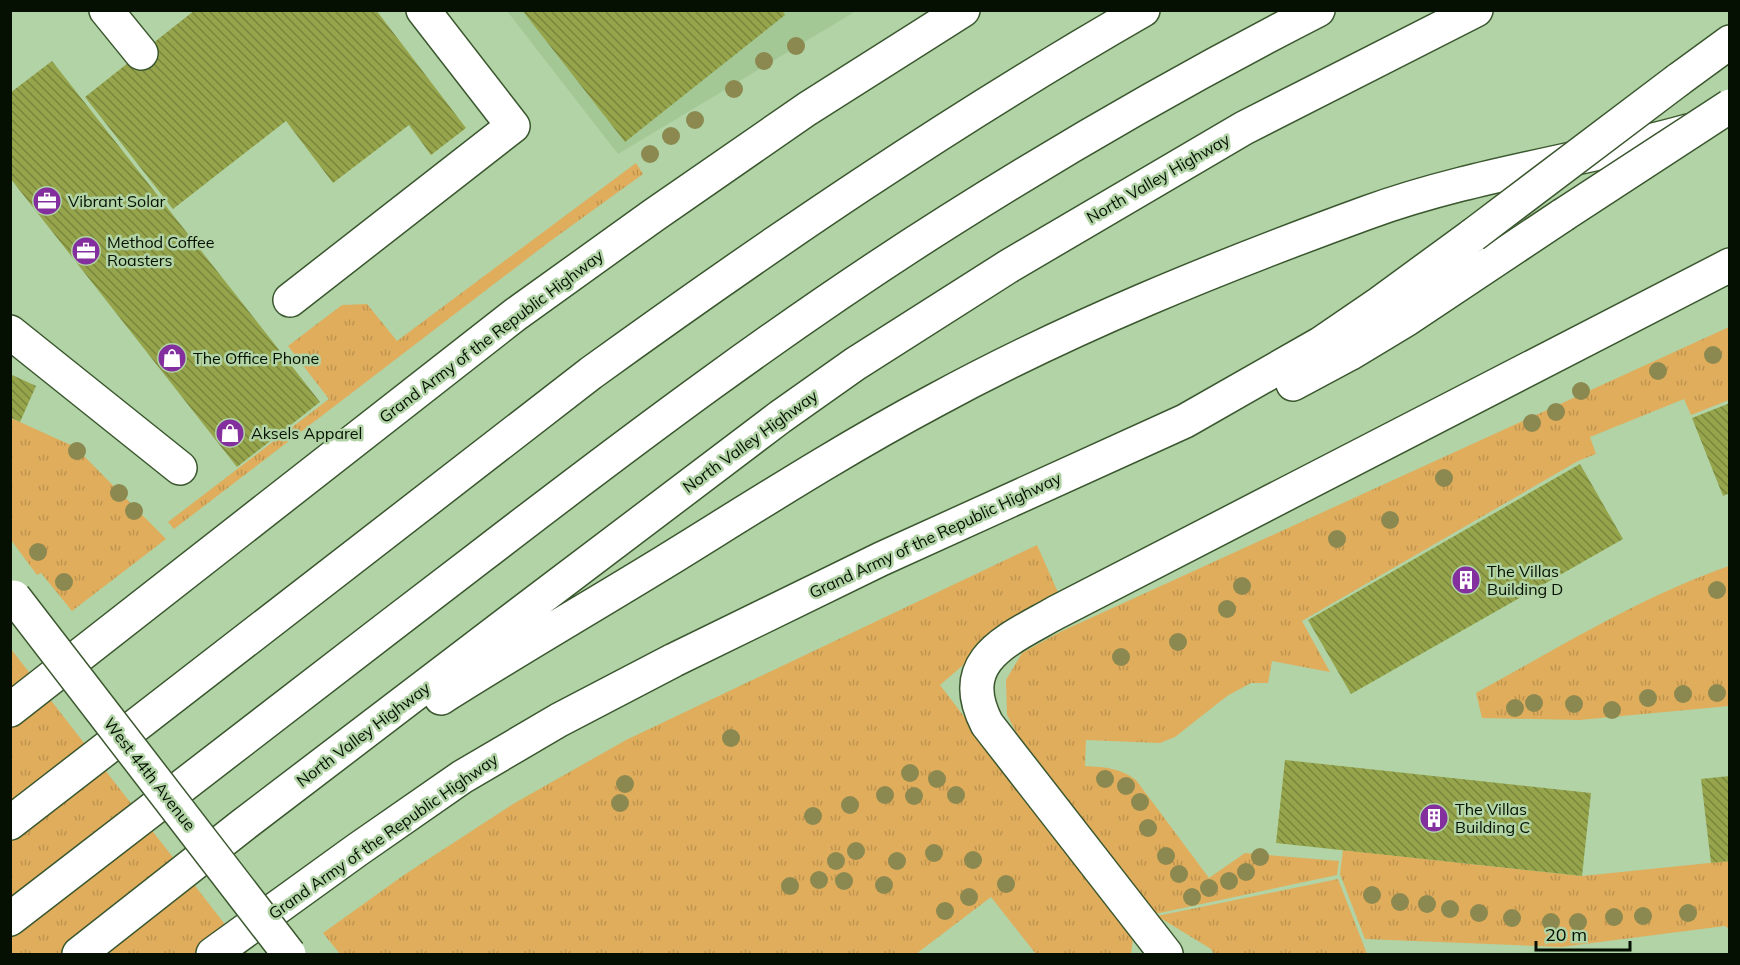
<svg xmlns="http://www.w3.org/2000/svg" width="1740" height="965" font-family="Mulish,sans-serif">
<style>
.built{fill:#a4c895}
.grass{fill:url(#grass-tufts)}
.building{fill:url(#building-back-hatch)}
.lines{fill:none;stroke-linecap:round;stroke-linejoin:round}
.minor-casing{stroke:#3b572f;stroke-width:36}
.highway-casing{stroke:#3b572f;stroke-width:36}
.minor{stroke:#fff;stroke-width:33}
.highway{stroke:#fff;stroke-width:33}
.minor-bridge-casing{stroke:#3b572f;stroke-width:36;stroke-linecap:butt}
.highway-bridge-casing{stroke:#3b572f;stroke-width:36;stroke-linecap:butt}
.minor-bridge{stroke:#fff;stroke-width:33}
.highway-bridge{stroke:#fff;stroke-width:33}
.tree{fill:#8c8950}
.labels{text-anchor:middle;stroke-width:5;stroke-linejoin:round;paint-order:stroke}
.street-label{font-size:16px;fill:#051002;stroke:#b1d3a5}
.poi-label{font-size:16px;fill:#051002;stroke:#b1d3a5;text-anchor:start}
</style>
<defs>
<pattern id="grass-tufts" width="24" height="20" patternUnits="userSpaceOnUse" patternTransform="scale(1.5)"><rect width="24" height="20" fill="#e0ad5d"/><path d="M3 7l-1-3M5 7V3M7 7l1-3M15 17l-1-3M17 17v-4M19 17l1-3" fill="none" stroke="#bf944f"/></pattern>
<pattern id="building-back-hatch" width="6" height="6" patternUnits="userSpaceOnUse" patternTransform="scale(1.5)"><rect width="6" height="6" fill="#96a54b"/><path d="M-1 5l2 2M0 0l6 6M5-1l2 2" fill="none" stroke="#78853c"/></pattern>
</defs>
<rect width="100%" height="100%" fill="#b1d3a5"/>
<!-- built -->
<path class="built" d="M507 11H856L618 154Z"/>
<!-- grass -->
<path class="grass" d="M636 163 643 174 549 242 174 529 168 522 329 399 288 346 342 305 367 304 397 341Z
M1729 327V400L1691 415 1684 399 1590 437 1596 454 1578 461 1302 621 1330 672 1272 661 1268 683H1251L1227 696 1175 737 1160 743 1086 740 1085 766C1105 767 1120 768 1136 780L1209 878 1245 853 1339 861 1337 875 1155 914 1026 751 1007 715 1006 680 1022 653 1060 632Z
M11 418 75 447 166 539 72 611 41 573 37 575 11 540Z
M1037 545 1060 597 1004 630 940 685 1133 938 1131 954H1036L991 897 916 954H340L323 933 404 875 513 804 626 740Z
M1729 566V706L1579 720 1482 718 1476 693C1558 648 1640 597 1729 566Z
M11 649 248 954H11Z
M1343 850 1582 876 1729 861V929L1725 926 1561 947 1365 939 1340 874Z
M1338 879 1367 954H1214L1211 949 1157 916Z"/>
<!-- building -->
<path class="building" d="M195 10H376L466 128 431 155 409 125 333 183 286 121 173 209 85 97Z
M522 10H782L785 15 625 142Z
M52 61 320 402 237 467 10 178V93Z
M10 374 36 386 20 422 10 417Z
M1730 403V493L1723 496 1692 418Z
M1580 464 1623 539 1351 694 1308 620Z
M1285 760 1591 793 1582 876 1276 843Z
M1730 776V861L1711 863 1701 779Z"/>
<g class="lines">
<!-- minor casing -->
<g class="minor-casing">
<path id="minor" d="M106 10 141 53
M290 300 513 126 423 10
M10 332 180 468
M1166 954 987 724C954 660 1008 640 1055 613L1730 265"/>
</g>
<!-- highway casing -->
<g class="highway-casing">
<path id="highway" d="M1678 80 1730 42
M1293 384 1349 354 1407 319 1563 215
M441 698C515 651 591 607 666 561 755 506 842 450 934 401 1072 326 1218 267 1366 213 1470 175 1581 161 1688 131
M10 710 516 314 654 215 807 109 963 10
M10 823 591 373C771 243 950 121 1143 10
M10 919C167 798 323 677 480 557 632 440 786 324 949 221 1069 145 1191 75 1318 10
M79 954 243 825 496 632 780 417 855 364 1009 266 1244 128 1476 10
M213 954 357 850 462 777 559 720 674 660 881 559 1185 421 1320 344 1380 303 1473 235"/>
</g>
<!-- minor -->
<use href="#minor" class="minor"/>
<!-- highway -->
<use href="#highway" class="highway"/>
<!-- minor-bridge casing -->
<g class="minor-bridge-casing">
<path id="minor-bridge" d="M14 597 289 954"/>
</g>
<!-- highway-bridge casing -->
<g class="highway-bridge-casing">
<path id="highway-bridge" d="M1563 215 1730 106
M1473 235 1678 80"/>
</g>
<!-- minor-bridge -->
<use href="#minor-bridge" class="minor-bridge"/>
<!-- highway-bridge -->
<use href="#highway-bridge" class="highway-bridge"/>
</g>
<!-- trees -->
<g class="tree">
<circle cx="796" cy="46" r="9"/>
<circle cx="764" cy="61" r="9"/>
<circle cx="734" cy="89" r="9"/>
<circle cx="695" cy="120" r="9"/>
<circle cx="671" cy="136" r="9"/>
<circle cx="650" cy="154" r="9"/>
<circle cx="1713" cy="355" r="9"/>
<circle cx="1658" cy="371" r="9"/>
<circle cx="1581" cy="391" r="9"/>
<circle cx="1556" cy="412" r="9"/>
<circle cx="1532" cy="423" r="9"/>
<circle cx="77" cy="451" r="9"/>
<circle cx="1444" cy="478" r="9"/>
<circle cx="119" cy="493" r="9"/>
<circle cx="134" cy="511" r="9"/>
<circle cx="1390" cy="520" r="9"/>
<circle cx="1337" cy="539" r="9"/>
<circle cx="38" cy="552" r="9"/>
<circle cx="64" cy="582" r="9"/>
<circle cx="1242" cy="586" r="9"/>
<circle cx="1717" cy="590" r="9"/>
<circle cx="1227" cy="609" r="9"/>
<circle cx="1178" cy="642" r="9"/>
<circle cx="1121" cy="657" r="9"/>
<circle cx="1717" cy="693" r="9"/>
<circle cx="1683" cy="694" r="9"/>
<circle cx="1648" cy="698" r="9"/>
<circle cx="1534" cy="703" r="9"/>
<circle cx="1574" cy="704" r="9"/>
<circle cx="1515" cy="708" r="9"/>
<circle cx="1612" cy="710" r="9"/>
<circle cx="731" cy="738" r="9"/>
<circle cx="910" cy="773" r="9"/>
<circle cx="937" cy="779" r="9"/>
<circle cx="1105" cy="779" r="9"/>
<circle cx="625" cy="784" r="9"/>
<circle cx="1126" cy="786" r="9"/>
<circle cx="885" cy="795" r="9"/>
<circle cx="956" cy="795" r="9"/>
<circle cx="914" cy="796" r="9"/>
<circle cx="1140" cy="802" r="9"/>
<circle cx="620" cy="803" r="9"/>
<circle cx="850" cy="805" r="9"/>
<circle cx="813" cy="816" r="9"/>
<circle cx="1148" cy="828" r="9"/>
<circle cx="856" cy="851" r="9"/>
<circle cx="934" cy="853" r="9"/>
<circle cx="1166" cy="856" r="9"/>
<circle cx="1260" cy="857" r="9"/>
<circle cx="973" cy="860" r="9"/>
<circle cx="836" cy="861" r="9"/>
<circle cx="897" cy="861" r="9"/>
<circle cx="1246" cy="872" r="9"/>
<circle cx="1179" cy="874" r="9"/>
<circle cx="819" cy="880" r="9"/>
<circle cx="844" cy="881" r="9"/>
<circle cx="1229" cy="881" r="9"/>
<circle cx="1006" cy="884" r="9"/>
<circle cx="884" cy="885" r="9"/>
<circle cx="790" cy="886" r="9"/>
<circle cx="1209" cy="888" r="9"/>
<circle cx="1372" cy="895" r="9"/>
<circle cx="969" cy="897" r="9"/>
<circle cx="1192" cy="897" r="9"/>
<circle cx="1400" cy="902" r="9"/>
<circle cx="1427" cy="904" r="9"/>
<circle cx="1450" cy="909" r="9"/>
<circle cx="945" cy="911" r="9"/>
<circle cx="1479" cy="913" r="9"/>
<circle cx="1688" cy="913" r="9"/>
<circle cx="1643" cy="916" r="9"/>
<circle cx="1614" cy="917" r="9"/>
<circle cx="1512" cy="918" r="9"/>
<circle cx="1551" cy="922" r="9"/>
<circle cx="1578" cy="922" r="9"/>
</g>
<!-- icons -->
<defs>
<g id="office-disc" transform="scale(1.5)"><circle r="9.5" fill="#842f9e" stroke="#b1d3a5"/><path d="M-6-3h4V-5.5h4V-3h4V5H-6ZM-1-4.5V-3h2v-1.5ZM-6 0V1H6V0Z" fill="#fff"/></g>
<g id="shop-disc" transform="scale(1.5)"><circle r="9.5" fill="#842f9e" stroke="#b1d3a5"/><path d="M-5-2.5h2.3a2.7 3.5 0 0 1 5.4 0H5L5.5 6h-11ZM-1.5-2.5h3a1.5 2.3 0 0 0-3 0Z" fill="#fff"/></g>
<g id="building-disc" transform="scale(1.5)"><circle r="9.5" fill="#842f9e" stroke="#b1d3a5"/><path d="M-4-6H4V6H1V3H-1V6H-4ZM-2.5-4.3h1.7v1.8h-1.7ZM.8-4.3h1.7v1.8H.8ZM-2.5-1h1.7V.8h-1.7ZM.8-1h1.7V.8H.8Z" fill="#fff"/></g>
</defs>
<g fill-rule="evenodd">
<use href="#office-disc" x="47" y="201"/>
<use href="#office-disc" x="86" y="251"/>
<use href="#shop-disc" x="172" y="358"/>
<use href="#shop-disc" x="230" y="433"/>
<use href="#building-disc" x="1466" y="580"/>
<use href="#building-disc" x="1434" y="818"/>
</g>
<g class="labels">
<!-- street labels -->
<g class="street-label">
<text transform="translate(1158 178) rotate(-30)" y="6">North Valley Highway</text>
<text transform="translate(491 336) rotate(-37)" y="6">Grand Army of the Republic Highway</text>
<text transform="translate(750 441) rotate(-36)" y="6">North Valley Highway</text>
<text transform="translate(935 535) rotate(-25)" y="6">Grand Army of the Republic Highway</text>
<text transform="translate(363 734) rotate(-37)" y="6">North Valley Highway</text>
<text transform="translate(150 774) rotate(52)" y="6">West 44th Avenue</text>
<text transform="translate(383 836) rotate(-35)" y="6">Grand Army of the Republic Highway</text>
</g>
<!-- poi labels -->
<g class="poi-label">
<text x="68" y="207">Vibrant Solar</text>
<text x="107" y="248">Method Coffee<tspan x="107" dy="18">Roasters</tspan></text>
<text x="193" y="364">The Office Phone</text>
<text x="251" y="439">Aksels Apparel</text>
<text x="1487" y="577">The Villas<tspan x="1487" dy="18">Building D</tspan></text>
<text x="1455" y="815">The Villas<tspan x="1455" dy="18">Building C</tspan></text>
</g>
</g>
<!-- border -->
<rect width="1740" height="965" fill="none" stroke="#051002" stroke-width="24"/>
<!-- scale -->
<path d="M1536 941v9h94v-9" fill="none" stroke="#051002" stroke-width="3"/>
<text x="1545" y="941" font-size="18" fill="#051002" stroke="#b1d3a5" stroke-width="4.5" paint-order="stroke">20 m</text>
</svg>
